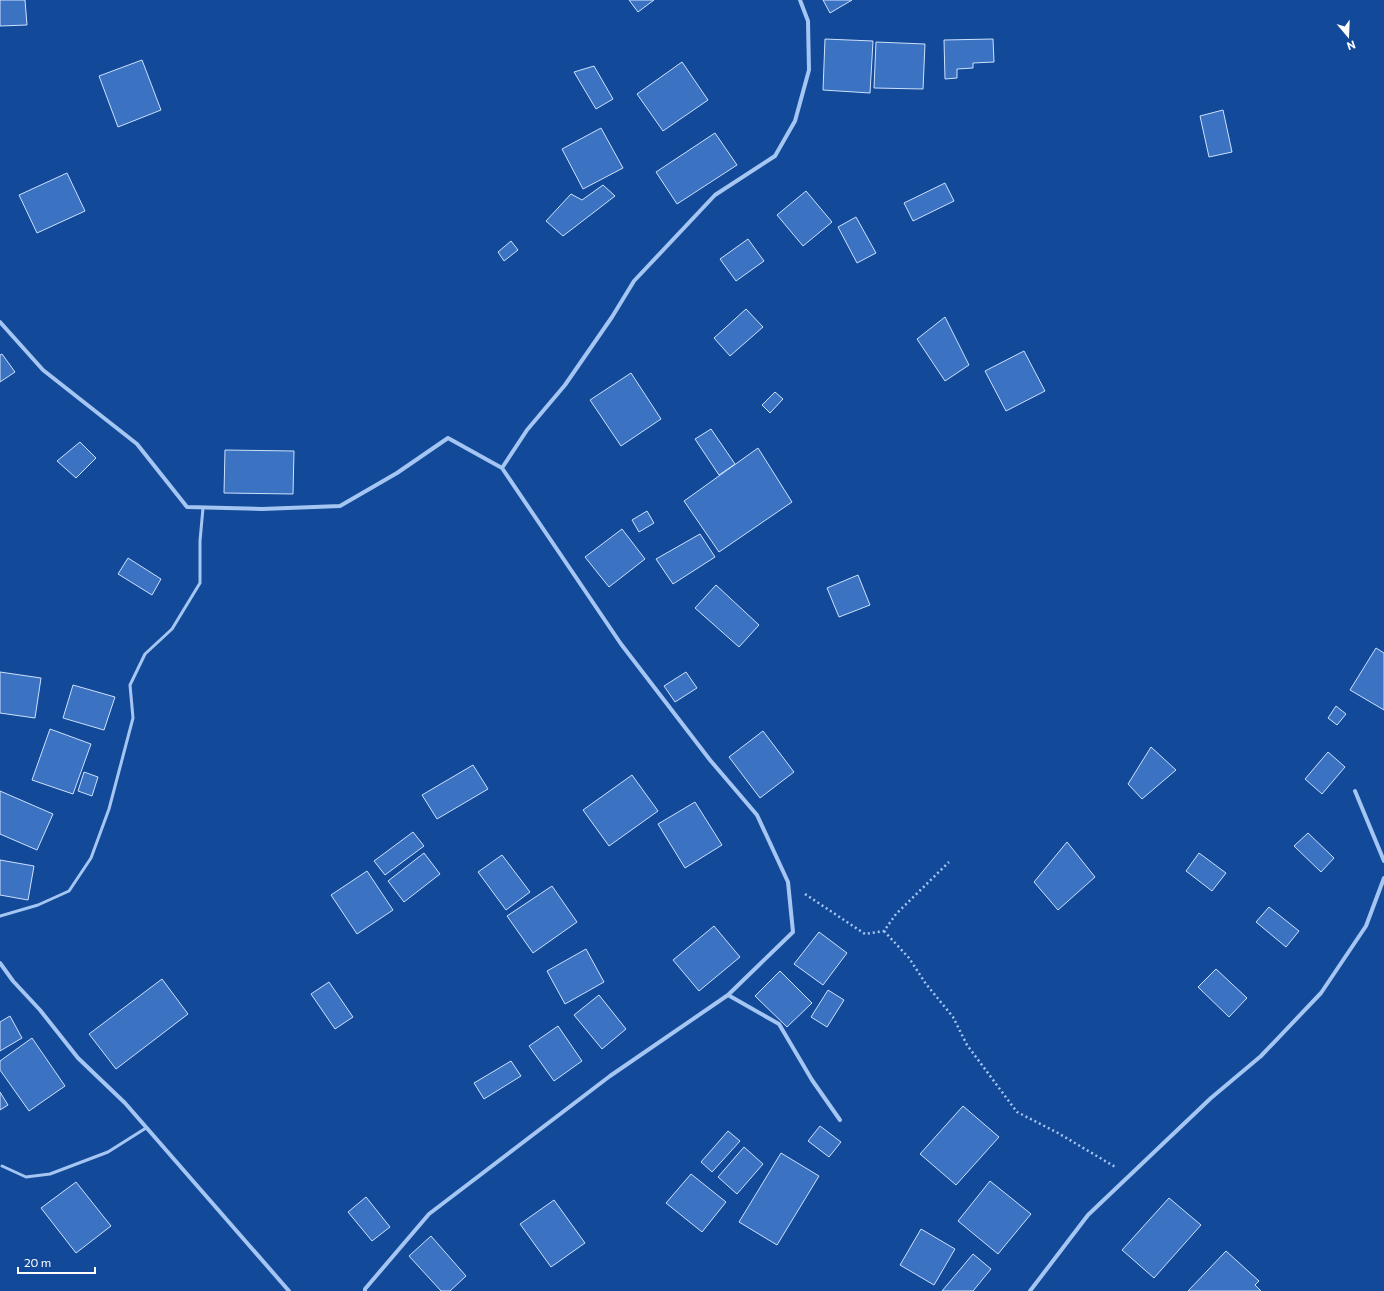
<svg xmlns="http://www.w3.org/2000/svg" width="1384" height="1291" font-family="Commissioner,sans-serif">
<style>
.building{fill:#3b72c1;stroke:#cde1fd}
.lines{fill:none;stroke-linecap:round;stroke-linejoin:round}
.path{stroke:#a5c6f3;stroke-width:2.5;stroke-dasharray:2 3;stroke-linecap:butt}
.service{stroke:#a5c6f3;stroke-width:3}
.minor{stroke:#a5c6f3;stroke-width:4}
</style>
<rect width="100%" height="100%" fill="#124999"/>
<!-- building -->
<path class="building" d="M0 0H25L27 25 0 26Z
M629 0H654L638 12Z
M823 0H852L830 13Z
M825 39 873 41 870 93 823 90Z
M993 39 994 62 973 63V68L957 69V78L945 79 944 40Z
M876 42 925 44 923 89 874 88Z
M142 60 161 110 118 127 99 76Z
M682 62 708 100 663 131 637 94Z
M594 66 613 99 596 109 574 72Z
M1223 110 1232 152 1209 157 1200 116Z
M601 128 623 168 583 189 562 149Z
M715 133 737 165 677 204 656 172Z
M67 173 85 211 37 233 19 195Z
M945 183 954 201 913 221 904 203Z
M603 185 615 196 563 236 546 221 571 194 582 200Z
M806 191 832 222 803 246 777 215Z
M856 217 876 253 857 263 838 227Z
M748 239 764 261 736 281 720 259Z
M511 241 518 250 504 261 498 252Z
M746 309 763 327 730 356 714 338Z
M945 317 969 365 945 381 917 339Z
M1024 351 1045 391 1006 411 985 371Z
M2 354 15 372 0 382V355Z
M631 373 661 419 621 446 590 400Z
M775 392 783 399 770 413 762 405Z
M711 429 735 464 719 475 695 439Z
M80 442 96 458 76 478 57 461Z
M758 448 792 502 719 552 684 501Z
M225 450 294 451 293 494 224 493Z
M647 511 654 523 639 532 632 520Z
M622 529 645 559 609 587 585 557Z
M700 534 715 557 673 584 656 559Z
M128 558 161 579 152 595 118 574Z
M858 575 870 605 839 617 827 588Z
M716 585 759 625 739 647 695 608Z
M1376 648 1384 653V710L1350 690Z
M0 672 41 678 35 718 0 713Z
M686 672 697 688 675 702 664 686Z
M73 685 115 697 104 730 63 718Z
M1336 706 1346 714 1337 725 1328 718Z
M50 729 91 744 73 794 32 780Z
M763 731 794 772 760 798 729 757Z
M1151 747 1176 770 1142 799 1128 784Z
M1328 752 1345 767 1322 794 1305 779Z
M473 765 488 789 437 819 422 795Z
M84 772 98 777 92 796 78 791Z
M632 775 658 811 609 846 583 810Z
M0 791 53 814 37 850 0 834Z
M695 802 722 845 685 868 658 824Z
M413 832 424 846 385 875 374 861Z
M1308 833 1334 858 1321 872 1294 846Z
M1067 842 1095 877 1058 910 1034 882Z
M424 853 440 874 404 902 388 881Z
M1199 853 1226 873 1212 891 1186 871Z
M502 855 530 892 506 910 478 872Z
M0 860 34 866 28 900 0 895Z
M367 871 393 910 357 934 331 895Z
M552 886 577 922 533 953 507 916Z
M1269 907 1299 931 1286 947 1256 922Z
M714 926 740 957 699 991 673 960Z
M819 932 847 953 823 985 794 964Z
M586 949 604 982 565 1004 547 971Z
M1216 969 1247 998 1229 1017 1198 987Z
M780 971 812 1003 787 1027 755 996Z
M162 979 188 1014 116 1069 89 1034Z
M329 982 353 1017 335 1029 311 994Z
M828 990 844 1000 827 1027 811 1017Z
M599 995 626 1029 602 1049 574 1015Z
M10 1016 22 1038 0 1051V1022Z
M558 1026 582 1061 554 1081 529 1046Z
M32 1038 65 1086 29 1111 0 1070V1061Z
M511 1061 521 1076 484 1099 474 1083Z
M0 1092 8 1105 0 1110Z
M963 1106 999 1137 956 1185 920 1154Z
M820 1126 841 1142 829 1157 808 1141Z
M728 1131 740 1141 712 1172 701 1162Z
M744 1147 763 1164 737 1194 718 1177Z
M781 1153 819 1176 777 1245 739 1222Z
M691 1174 726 1202 702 1232 666 1203Z
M990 1181 1031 1214 998 1254 958 1221Z
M76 1182 111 1226 76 1253 41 1208Z
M366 1197 390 1227 372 1241 348 1212Z
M1169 1198 1201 1225 1154 1278 1122 1250Z
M554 1200 585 1243 551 1267 520 1224Z
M921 1229 955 1249 934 1285 900 1265Z
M431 1236 466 1276 450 1291H441L409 1256Z
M1226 1251 1259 1281 1255 1285 1261 1291H1188Z
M973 1254 991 1269 973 1291H942Z"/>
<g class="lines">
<!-- path -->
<path class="path" d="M805 894 865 934 884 931 896 914 949 862
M884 931 909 958 926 984 953 1017 967 1045 1017 1112 1058 1133 1117 1168"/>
<!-- service -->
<path class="service" d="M0 916 38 905 69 891 91 858 109 809 133 718 130 685 145 654 172 629 200 583V541L203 508
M2 1166 26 1177 50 1174 108 1152 146 1128"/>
<!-- minor -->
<path class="minor" d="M0 322 43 370 137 444 187 507 262 509 340 506 397 473 448 438 502 468 621 644 710 760 757 815 788 882 793 932 728 995 610 1076 429 1214 365 1289V1291
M502 468 527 430 565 385 612 317 634 281 715 195 775 156 795 121 809 70 808 21 800 0
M1355 791 1384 861
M0 963 13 981 40 1010 78 1058 125 1103 289 1291
M728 995 779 1024 812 1080 840 1120
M1030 1291 1088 1215 1211 1098 1261 1056 1321 993 1366 926 1384 878"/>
</g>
<!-- north arrow -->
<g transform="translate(1348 36) rotate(161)" stroke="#124999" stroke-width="3" paint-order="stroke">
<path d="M0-3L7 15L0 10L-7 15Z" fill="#ffffff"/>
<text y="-6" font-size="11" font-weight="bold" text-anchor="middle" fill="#ffffff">N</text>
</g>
<!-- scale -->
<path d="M18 1267v6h77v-6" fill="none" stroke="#ffffff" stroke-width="2"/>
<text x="24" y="1267" font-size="12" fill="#ffffff" stroke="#124999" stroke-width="3" paint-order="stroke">20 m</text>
</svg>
